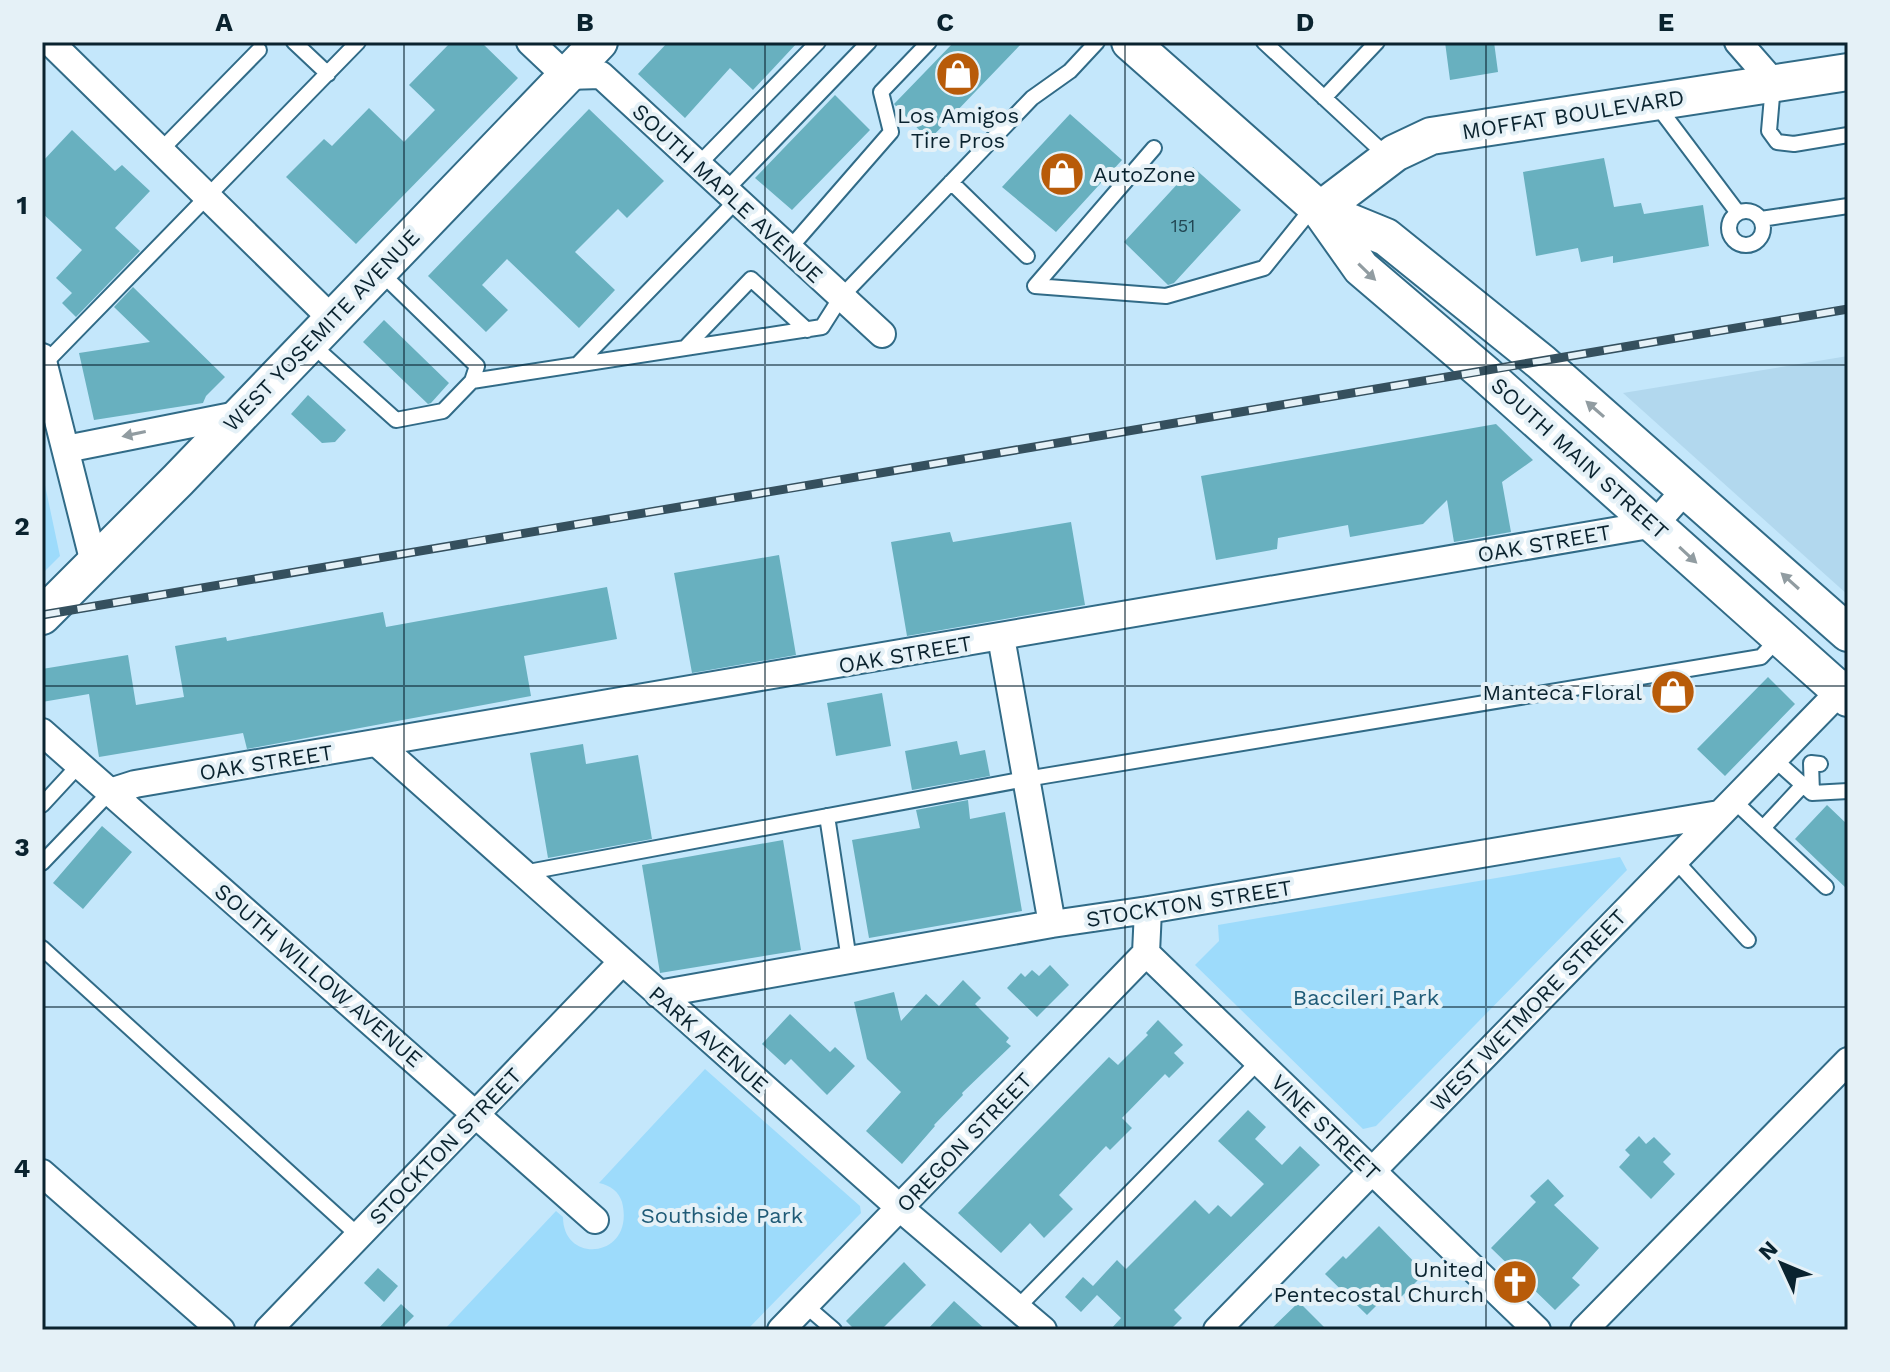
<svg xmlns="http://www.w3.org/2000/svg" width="1890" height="1372" font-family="'Work Sans',sans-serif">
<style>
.built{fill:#b2d8ee}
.green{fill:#9ddbfb}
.building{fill:#68b0bf}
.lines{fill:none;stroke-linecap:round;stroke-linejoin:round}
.service-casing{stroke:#316b87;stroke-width:18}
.minor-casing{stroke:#316b87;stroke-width:30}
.secondary-casing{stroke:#316b87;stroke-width:40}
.service{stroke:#fff;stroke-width:14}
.minor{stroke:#fff;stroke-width:26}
.secondary{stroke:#fff;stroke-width:36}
.rail-casing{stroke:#35505e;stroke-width:9}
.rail{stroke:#e5f1f7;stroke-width:6;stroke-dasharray:18;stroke-linecap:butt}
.oneway{fill:#919ca1}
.grid{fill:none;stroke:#0a232f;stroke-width:2;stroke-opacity:0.55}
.labels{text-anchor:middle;stroke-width:8;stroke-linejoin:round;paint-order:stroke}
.number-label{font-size:18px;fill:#224653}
.street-label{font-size:22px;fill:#0a232f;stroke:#e5f1f7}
.poi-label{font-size:22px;fill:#0a232f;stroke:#e5f1f7;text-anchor:end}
.park-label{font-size:22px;fill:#1f5b77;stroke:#e5f1f7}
.neatline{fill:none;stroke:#0a232f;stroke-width:3}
.grid-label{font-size:26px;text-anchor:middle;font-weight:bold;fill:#0a232f}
</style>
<rect width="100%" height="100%" fill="#c4e7fb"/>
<!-- built -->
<path class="built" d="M1848 356V595L1623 393Z"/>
<!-- green -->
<path class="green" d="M42 471 60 556 42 574Z
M1620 857 1627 870 1376 1126 1363 1129 1195 965 1219 941 1218 925Z
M705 1069 860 1206 861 1213 747 1330H444L556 1211 563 1217C563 1266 636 1258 622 1202 619 1192 610 1185 599 1183Z"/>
<!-- building -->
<path class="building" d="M451 42H481L518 78 356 244 286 177 324 139 332 146 369 108 404 142 435 110 409 85Z
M668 42H798L753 90 730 68 685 118 638 74Z
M954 42H1023L929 140 894 104Z
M1445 42H1494L1498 72 1450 80Z
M835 95 870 130 792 210 755 178Z
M589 109 664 181 627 218 618 209 575 252 615 290 579 328 507 259 482 285 508 310 486 332 428 276Z
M1070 114 1122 160 1056 232 1002 187Z
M72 130 115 171 122 165 150 191 115 228 140 251 76 317 62 303 72 293 56 278 82 250 42 213V162Z
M1604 158 1614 207 1641 203 1644 214 1703 205 1709 246 1613 263V256L1581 262 1578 248 1536 256 1523 172Z
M1193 167 1241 210 1174 283 1168 285 1124 242Z
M133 287 225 377 206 396 203 403 94 420 79 353 150 342 114 307Z
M384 320 449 383 431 403 428 404 363 342Z
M308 395 346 430 335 442 322 443 291 414Z
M1496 424 1533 460 1502 482 1511 532 1454 542 1447 500 1423 524 1350 537 1348 525 1278 538 1277 549 1216 560 1201 476Z
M1071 522 1085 605 907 636 891 542 950 532 953 542Z
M779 555 796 655 692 673 674 573Z
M607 587 617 639 524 656 531 696 247 749 243 733 99 757 89 694 42 702V669L128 655 136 705 184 697 175 646 226 637 227 641 383 612 386 627Z
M1768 677 1795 704 1725 776 1697 749Z
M882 693 891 746 836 756 827 703Z
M957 741 960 755 985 750 990 776 912 790 905 751Z
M583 744 586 764 638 755 652 839 548 858 530 753Z
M968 800 970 819 1005 812 1022 911 869 938 852 840 920 828 916 810Z
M1827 805 1848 825V890L1795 839Z
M102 826 132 852 83 909 53 883Z
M783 840 801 950 660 973 642 865Z
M1050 965 1069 985 1037 1017 1007 988 1021 973 1025 977 1032 970 1039 976Z
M963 980 981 998 975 1004 1009 1038 1006 1042 1011 1046 962 1093 963 1095 934 1125 935 1126 902 1164 866 1131 901 1092 867 1059 854 1002 894 992 901 1021 926 994 939 1006Z
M790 1014 830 1052 835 1047 855 1066 827 1095 791 1059 785 1065 762 1044Z
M1158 1020 1183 1045 1174 1053 1184 1063 1169 1078 1165 1074 1122 1118 1132 1128 1110 1150 1106 1146 1059 1195 1073 1209 1044 1238 1030 1223 1001 1253 958 1213 1109 1057 1118 1065 1148 1035 1146 1033Z
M1248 1110 1266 1127 1255 1139 1282 1165 1300 1146 1320 1165 1174 1310 1182 1318 1170 1330H1110L1121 1318 1097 1295 1081 1312 1065 1297 1083 1277 1093 1286 1117 1260 1126 1269 1195 1200 1209 1214 1218 1205 1231 1217 1264 1184 1218 1141Z
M1639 1136 1646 1144 1654 1137 1671 1154 1663 1162 1675 1174 1651 1199 1619 1167 1630 1155 1625 1150Z
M1548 1179 1564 1196 1554 1205 1599 1248 1572 1278 1580 1285 1555 1310 1491 1248 1536 1202 1530 1196Z
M1379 1226 1425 1273 1400 1298 1392 1290 1367 1315 1325 1274 1343 1256 1346 1259Z
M904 1262 926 1285 881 1330H855L846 1321Z
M378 1268 398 1286 384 1302 364 1283Z
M954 1301 986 1330H927Z
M1299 1302 1327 1330H1270Z
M401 1304 414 1316 400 1330H377Z"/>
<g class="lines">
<!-- service casing -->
<g class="service-casing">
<path id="service" d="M294 42 328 74
M1264 42 1387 156
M1773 85 1769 131 1777 142 1794 144 1848 135
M1324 98 1377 42
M1656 104 1738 213
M1154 148 1035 286 1166 296 1264 268 1314 206
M161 150 259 50
M698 165 818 42
M951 182 1027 256
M725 191 869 42
M1729 228a17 17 0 1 1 34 0a17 17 0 1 1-34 0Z
M1761 219 1848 206
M789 249 891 132 881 92 929 42
M309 342 396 420 443 411 472 381 477 366 379 271
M685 348 751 279 807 330
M44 364 358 42
M577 365 736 201
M472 381 822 327 841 297 1032 98 1070 71 1097 42
M1774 759 1812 793 1848 791
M1812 793 1811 763 1820 764
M1733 800 1826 887
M42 805 79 765
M827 816 849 960
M1763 828 1803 785
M1675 860 1748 940
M42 863 110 792
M523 873 1026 779 1761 657 1779 638
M42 948 359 1236
M805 1305 834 1330
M1018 1307 1258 1062"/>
</g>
<!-- minor casing -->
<g class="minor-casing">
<path id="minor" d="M50 42 331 318
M530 42 566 76 601 75 882 334
M1738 42 1773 82
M42 357 94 563
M66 449 242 414
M1001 637 1052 924
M42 732 595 1220
M378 744 900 1208 1043 1330
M110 792 135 784 1655 524 1686 489
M1148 910 1146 953 1537 1330
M658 994 1052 924 1148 910 1719 814
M42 1173 221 1330
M268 1330 622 962
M781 1330 1146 953
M1217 1330 1848 683
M1584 1330 1848 1061"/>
</g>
<!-- secondary casing -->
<g class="secondary-casing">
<path id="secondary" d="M1130 42 1320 210 1361 268 1484 373 1848 698
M1320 210 1386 237 1541 362 1848 633
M1320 210 1395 153 1431 136 1848 72
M42 616 178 480 599 42"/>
</g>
<!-- service -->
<use href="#service" class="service"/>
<!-- minor -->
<use href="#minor" class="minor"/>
<!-- secondary -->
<use href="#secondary" class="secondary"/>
<!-- rail casing -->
<g class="rail-casing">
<path id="rail" d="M42 615 1848 309"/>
</g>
<!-- rail -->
<use href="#rail" class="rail"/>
</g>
<!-- one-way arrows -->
<defs><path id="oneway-solid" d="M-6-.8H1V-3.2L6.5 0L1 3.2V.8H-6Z" transform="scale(2)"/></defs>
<g class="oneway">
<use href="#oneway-solid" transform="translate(1367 272) rotate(44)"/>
<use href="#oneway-solid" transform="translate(1595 409) rotate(-139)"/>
<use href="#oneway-solid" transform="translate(134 434) rotate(168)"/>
<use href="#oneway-solid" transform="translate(1688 555) rotate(43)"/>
<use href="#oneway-solid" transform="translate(1790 581) rotate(-138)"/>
</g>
<!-- grid -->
<path class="grid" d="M404 42V1330M765 42V1330M1125 42V1330M1486 42V1330M42 365H1848M42 686H1848M42 1007H1848"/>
<!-- icons -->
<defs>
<g id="shop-disc" transform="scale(2.3)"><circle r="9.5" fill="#b85b09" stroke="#e5f1f7"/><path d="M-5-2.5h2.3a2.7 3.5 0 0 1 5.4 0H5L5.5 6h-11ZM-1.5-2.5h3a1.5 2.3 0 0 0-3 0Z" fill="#fff"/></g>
<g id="church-disc" transform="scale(2.3)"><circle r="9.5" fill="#b85b09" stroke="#e5f1f7"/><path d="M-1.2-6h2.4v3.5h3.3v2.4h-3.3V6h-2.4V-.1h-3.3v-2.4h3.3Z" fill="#fff"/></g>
</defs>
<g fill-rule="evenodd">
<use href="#shop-disc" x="958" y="74"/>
<use href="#shop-disc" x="1062" y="174"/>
<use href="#shop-disc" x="1673" y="692"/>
<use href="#church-disc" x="1515" y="1282"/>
</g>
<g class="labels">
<!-- number labels -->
<g class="number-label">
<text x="1183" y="232">151</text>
</g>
<!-- street labels -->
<g class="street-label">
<text transform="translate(1573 114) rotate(-9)" y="8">MOFFAT BOULEVARD</text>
<text transform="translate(728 193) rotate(43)" y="8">SOUTH MAPLE AVENUE</text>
<text transform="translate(321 330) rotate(-46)" y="8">WEST YOSEMITE AVENUE</text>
<text transform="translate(1580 458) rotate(42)" y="8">SOUTH MAIN STREET</text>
<text transform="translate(1544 543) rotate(-10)" y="8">OAK STREET</text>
<text transform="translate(905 654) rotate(-10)" y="8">OAK STREET</text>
<text transform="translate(266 762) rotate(-9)" y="8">OAK STREET</text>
<text transform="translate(1189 903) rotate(-9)" y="8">STOCKTON STREET</text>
<text transform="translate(319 975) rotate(41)" y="8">SOUTH WILLOW AVENUE</text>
<text transform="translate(1528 1010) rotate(-46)" y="8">WEST WETMORE STREET</text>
<text transform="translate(709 1039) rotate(41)" y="8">PARK AVENUE</text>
<text transform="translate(1326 1127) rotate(44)" y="8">VINE STREET</text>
<text transform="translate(964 1142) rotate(-46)" y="8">OREGON STREET</text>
<text transform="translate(445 1146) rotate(-46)" y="8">STOCKTON STREET</text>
</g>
<!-- poi labels -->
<g class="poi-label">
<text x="958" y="123" text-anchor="middle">Los Amigos<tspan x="958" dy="25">Tire Pros</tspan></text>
<text x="1093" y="182" text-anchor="start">AutoZone</text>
<text x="1642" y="700">Manteca Floral</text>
<text x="1484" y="1277">United<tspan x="1484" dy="25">Pentecostal Church</tspan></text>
</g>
<!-- park labels -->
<g class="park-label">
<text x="1366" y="1005">Baccileri Park</text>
<text x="722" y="1223">Southside Park</text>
</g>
</g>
<!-- border -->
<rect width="1890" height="1372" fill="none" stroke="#e5f1f7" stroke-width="88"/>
<!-- north arrow -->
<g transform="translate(1782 1264) rotate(314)" stroke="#e5f1f7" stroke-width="6" paint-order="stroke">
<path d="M0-6L14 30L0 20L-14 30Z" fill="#0a232f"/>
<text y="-12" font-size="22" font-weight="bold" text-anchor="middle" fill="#0a232f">N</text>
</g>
<rect x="44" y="44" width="1802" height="1284" class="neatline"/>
<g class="grid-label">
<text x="224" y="31">A</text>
<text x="585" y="31">B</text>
<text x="945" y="31">C</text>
<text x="1305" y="31">D</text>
<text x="1666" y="31">E</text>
<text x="22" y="214">1</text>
<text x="22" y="535">2</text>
<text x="22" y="856">3</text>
<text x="22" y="1177">4</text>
</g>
</svg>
